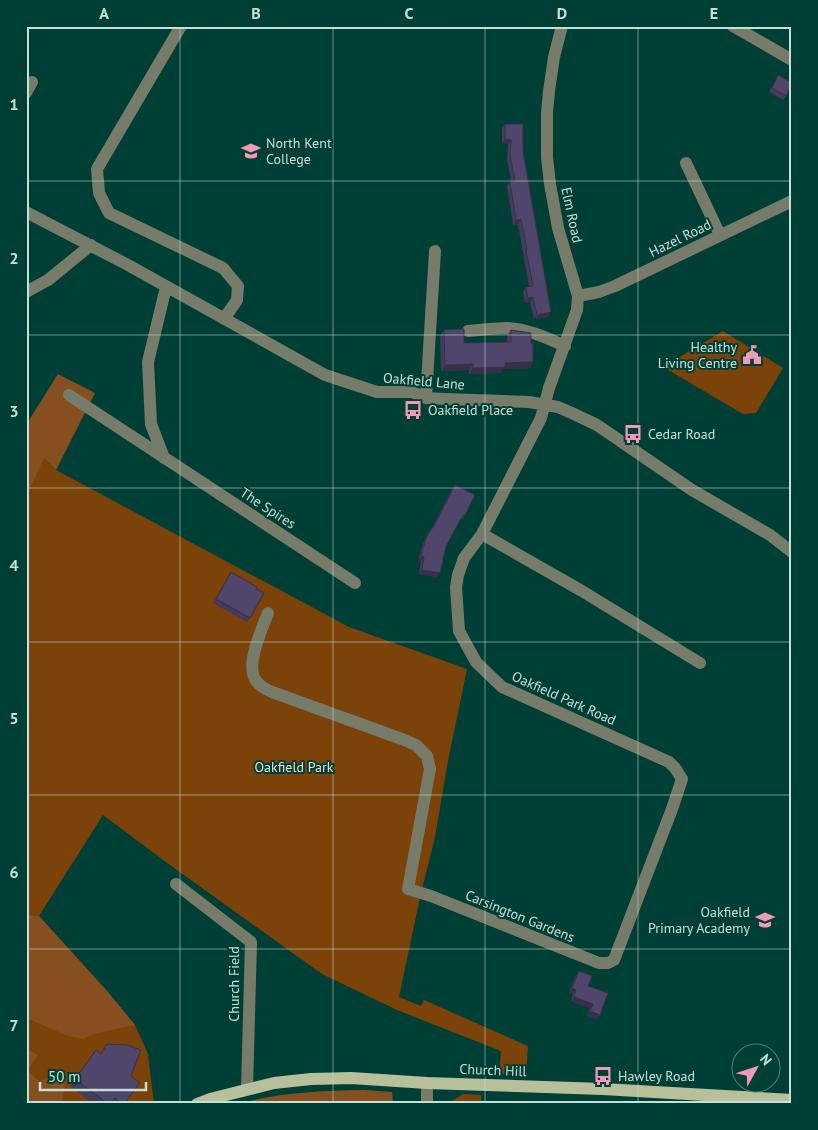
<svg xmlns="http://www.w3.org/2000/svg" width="818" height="1130" font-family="'PT Sans',sans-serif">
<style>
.green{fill:#7b4209}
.forest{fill:#864f20}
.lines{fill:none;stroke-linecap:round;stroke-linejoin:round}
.minor{stroke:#777b69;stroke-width:12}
.major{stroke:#b8c09b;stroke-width:12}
.wall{fill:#453b5b}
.shaded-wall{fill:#38304a}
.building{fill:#50456a;stroke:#38304a}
.grid{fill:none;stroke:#c4e0d8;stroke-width:1;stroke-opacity:0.55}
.labels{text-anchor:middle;stroke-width:4;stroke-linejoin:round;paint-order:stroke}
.poi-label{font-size:14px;fill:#c4e0d8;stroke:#003f35;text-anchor:start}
.street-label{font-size:14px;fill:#c4e0d8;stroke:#003f35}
.park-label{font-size:14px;fill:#f3ded0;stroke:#003f35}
.neatline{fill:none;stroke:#c4e0d8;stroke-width:2}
.grid-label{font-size:16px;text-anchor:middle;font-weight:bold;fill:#c4e0d8}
</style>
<rect width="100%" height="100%" fill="#003f35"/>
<!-- green -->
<path class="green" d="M723 331 783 368 756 413 743 414 663 367Z
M26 454 44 458 56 470 349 627 467 669 448 761 435 837 421 893 399 997 421 1006 424 1000 528 1046 526 1074 518 1075 499 1074 501 1051 397 1010 322 974 170 865 103 815 39 916 107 991 135 1025 148 1054 154 1104H26Z
M463 1094 481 1095V1104H447Z"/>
<!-- forest -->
<path class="forest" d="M58 374 95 393 56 470 44 458 26 497V425Z
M26 915 39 916 107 991 135 1025 97 1033 83 1039 68 1036 26 1018Z
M26 1049 38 1055 27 1070 39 1081 51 1078 65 1081 62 1104H26Z
M364 1090 392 1092 393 1102H413V1104H239C279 1092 322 1091 364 1090Z"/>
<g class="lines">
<!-- minor -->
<path class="minor" d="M181 26 97 169 99 193 109 213 223 268 238 286 237 300 224 319
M733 26 792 60
M26 93 32 82
M686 163 720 235
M26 212 128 265 325 375 377 392H412L426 398 445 399 529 402 558 407 574 414 597 425 692 490 770 535 792 552
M26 292 48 280 91 245
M578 296 599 292 615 286 792 201
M468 331C481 330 495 328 508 328 528 329 547 338 565 346
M69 395 355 583
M426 398 435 251
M164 458 151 424 148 362 166 287
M482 534 582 591 700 663
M268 613C262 628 247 662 254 677 257 685 265 689 272 692L402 739 416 745 427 756 430 769 408 889 431 896 599 963H608L614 960 672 809 682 779 675 768 669 762 502 687 476 662 459 631 456 587 458 575 464 558 482 534 541 418 549 388 577 310 578 296 558 228 550 184 547 157V113L549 91 554 57 562 26
M176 884 251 942 247 1089
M427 1083V1104"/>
<!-- major -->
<path class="major" d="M197 1104 210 1099 274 1083 311 1079 351 1078 427 1083 603 1089 792 1100"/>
</g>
<!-- wall -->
<path class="wall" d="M778 75 786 96 783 100 769 92Z
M505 124 523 151 548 317 534 319 530 302 525 303 523 292 526 287H529L518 224 513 225 507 186 510 182 511 181 507 159 508 144H502V128Z
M444 330 464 343 507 342V336L511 330 531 343 529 369H503L500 373 469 374V370L441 371 440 336Z
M455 485 465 515 462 520 461 519 446 546 437 577 419 574 421 561H418L423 543 429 532 432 528 452 489Z
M231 572 256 589 250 618 247 622 213 603Z
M579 971 588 986 600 1015 597 1019 587 1016 590 1008 571 1001 573 994 569 993 576 975Z
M96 1050 131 1076 125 1104H93L70 1086Z"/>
<!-- shaded-wall -->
<path class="shaded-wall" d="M505 139 511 140 508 144H502Z
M521 219 518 224 513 225 516 220Z
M533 297 530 302 525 303 528 298Z
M551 312 548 317 534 319 537 315Z
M533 362 529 369H503L500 373 469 374 473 368 505 363Z
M473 364 469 370 441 371 445 365Z
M421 556 424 557 421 561H418Z
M422 570 440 573 437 577 419 574Z
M572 988 576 990 573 994 569 993Z
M574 997 593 1004 590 1008 571 1001Z
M590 1011 600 1015 597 1019 587 1016Z"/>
<!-- building -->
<path class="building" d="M778 75 792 83 786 96 772 88Z
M505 124H523V151L551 312 537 315 533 297 528 298 526 287 533 286 526 250H527L521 219 516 220 510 182 515 181 510 155 511 140 505 139Z
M464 329V343L511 342V330L531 333V343H533V362L505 363V367L473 368V364L445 365 444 330Z
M455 485 475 495 465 515H463L446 546 440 573 422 570 424 557 421 556 426 538 432 528H433Z
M231 572 257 587 256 589 264 593 250 618 216 599Z
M579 971 592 976 588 986 608 993 600 1015 590 1011 593 1004 574 997 576 990 572 988Z
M107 1044 127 1045 141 1050 131 1076 140 1083 124 1104H123L115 1098 110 1104H108L75 1079 96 1050 101 1054Z"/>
<!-- grid -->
<path class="grid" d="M180 26V1104M333 26V1104M485 26V1104M638 26V1104M26 181H792M26 335H792M26 488H792M26 642H792M26 795H792M26 949H792"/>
<!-- icons -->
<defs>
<g id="university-bare" transform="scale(1.5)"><path d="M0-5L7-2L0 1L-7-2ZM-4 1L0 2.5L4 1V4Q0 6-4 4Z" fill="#f09ab7" stroke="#003f35" stroke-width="2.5" paint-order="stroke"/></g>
<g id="civic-bare" transform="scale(1.5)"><path d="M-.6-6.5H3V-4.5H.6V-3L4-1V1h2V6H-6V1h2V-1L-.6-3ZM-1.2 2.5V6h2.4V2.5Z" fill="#f09ab7" stroke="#003f35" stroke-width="2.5" paint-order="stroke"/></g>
<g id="bus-bare" transform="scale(1.5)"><path d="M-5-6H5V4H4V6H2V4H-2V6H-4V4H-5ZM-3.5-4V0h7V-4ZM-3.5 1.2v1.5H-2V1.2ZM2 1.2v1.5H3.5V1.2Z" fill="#f09ab7" stroke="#003f35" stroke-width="2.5" paint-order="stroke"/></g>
<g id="school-bare" transform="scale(1.5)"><path d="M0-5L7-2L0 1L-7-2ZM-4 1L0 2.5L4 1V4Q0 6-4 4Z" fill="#f09ab7" stroke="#003f35" stroke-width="2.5" paint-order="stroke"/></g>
</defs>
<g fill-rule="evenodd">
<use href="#university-bare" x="251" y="151"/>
<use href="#civic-bare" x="752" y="355"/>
<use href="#bus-bare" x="413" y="410"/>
<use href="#bus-bare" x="633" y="434"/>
<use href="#school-bare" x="765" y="920"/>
<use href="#bus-bare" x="603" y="1076"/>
</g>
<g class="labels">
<!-- poi labels -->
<g class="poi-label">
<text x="266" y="148">North Kent<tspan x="266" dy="16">College</tspan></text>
<text x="737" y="352" text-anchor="end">Healthy<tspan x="737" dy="16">Living Centre</tspan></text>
<text x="428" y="415">Oakfield Place</text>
<text x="648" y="439">Cedar Road</text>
<text x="750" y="917" text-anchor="end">Oakfield<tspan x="750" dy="16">Primary Academy</tspan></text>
<text x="618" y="1081">Hawley Road</text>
</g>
<!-- street labels -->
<g class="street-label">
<text transform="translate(572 215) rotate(78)" y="5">Elm Road</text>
<text transform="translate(680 238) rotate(-26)" y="5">Hazel Road</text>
<text transform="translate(424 381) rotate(5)" y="5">Oakfield Lane</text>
<text transform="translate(268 508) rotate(33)" y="5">The Spires</text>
<text transform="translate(564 698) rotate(24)" y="5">Oakfield Park Road</text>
<text transform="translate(520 916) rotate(22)" y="5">Carsington Gardens</text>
<text transform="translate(234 984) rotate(-90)" y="5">Church Field</text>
<text transform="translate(493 1070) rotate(2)" y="5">Church Hill</text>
</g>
<!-- park labels -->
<g class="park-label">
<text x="294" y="772">Oakfield Park</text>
</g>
</g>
<!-- border -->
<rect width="818" height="1130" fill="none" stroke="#003f35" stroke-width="55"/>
<!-- north arrow -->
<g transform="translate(756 1068) rotate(50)"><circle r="24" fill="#003f35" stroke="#4e7f76"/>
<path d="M0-4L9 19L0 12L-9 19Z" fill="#f09ab7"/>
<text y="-8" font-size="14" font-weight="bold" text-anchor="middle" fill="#c4e0d8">N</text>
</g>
<!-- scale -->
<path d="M40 1082v8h106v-8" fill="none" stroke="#c4e0d8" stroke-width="2.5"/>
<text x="48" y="1082" font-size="15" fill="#c4e0d8" stroke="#003f35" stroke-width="4" paint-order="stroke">50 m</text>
<rect x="28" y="28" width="762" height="1074" class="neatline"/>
<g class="grid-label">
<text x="104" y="19">A</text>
<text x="256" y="19">B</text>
<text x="409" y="19">C</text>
<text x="562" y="19">D</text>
<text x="714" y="19">E</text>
<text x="14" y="110">1</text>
<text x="14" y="264">2</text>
<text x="14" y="417">3</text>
<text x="14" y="571">4</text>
<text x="14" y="724">5</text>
<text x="14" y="878">6</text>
<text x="14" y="1031">7</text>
</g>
</svg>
